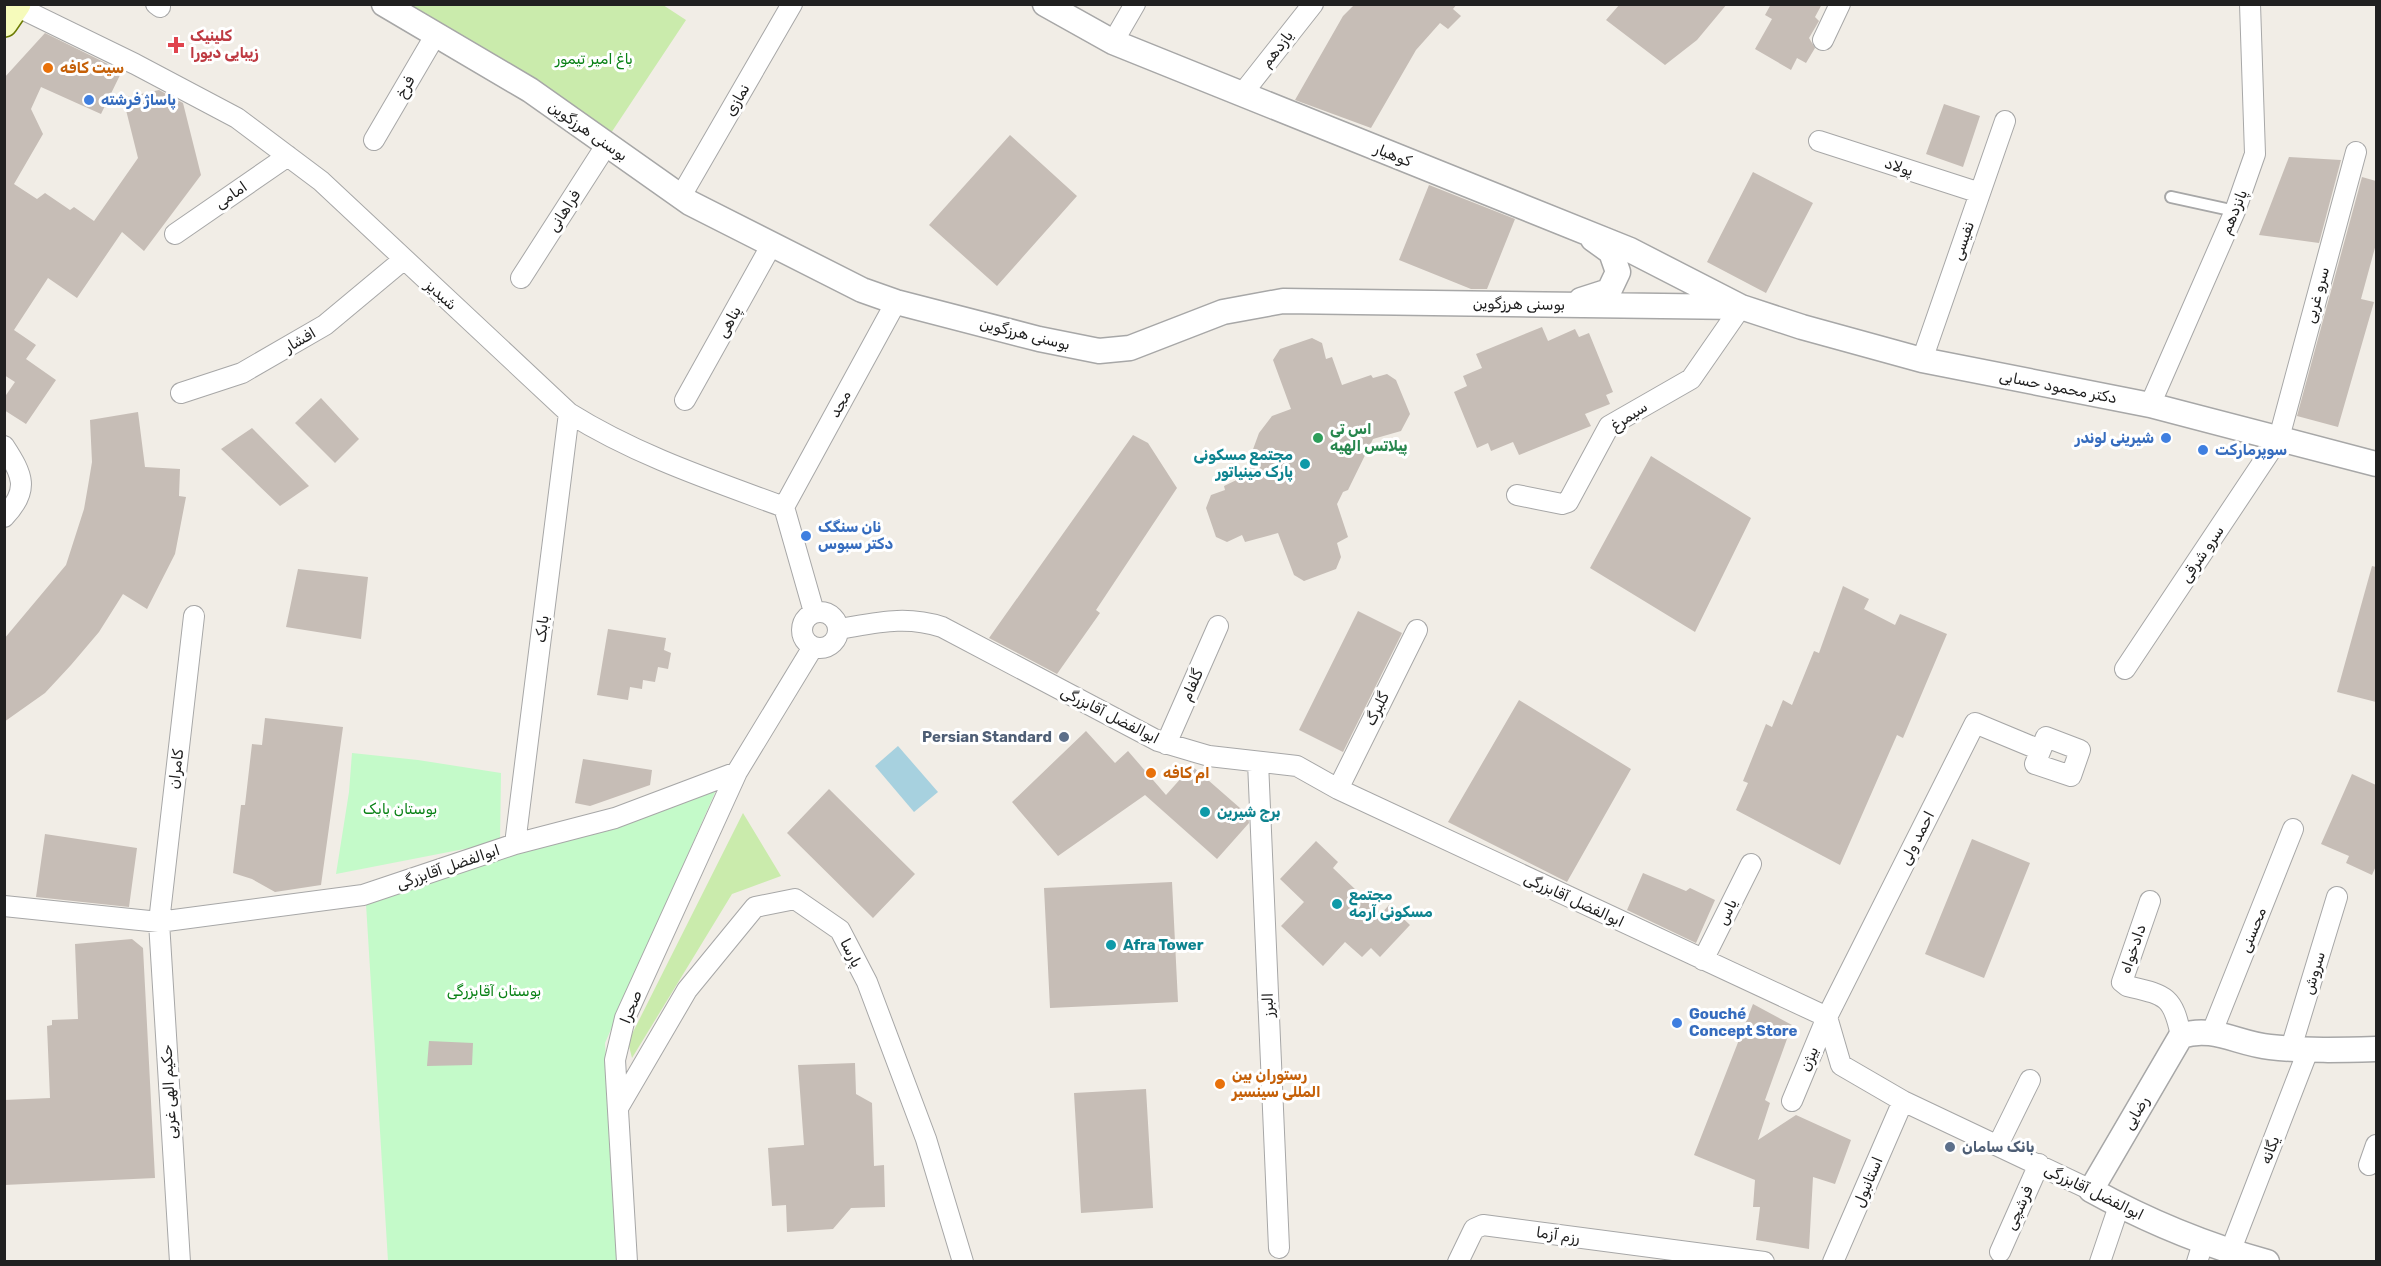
<svg xmlns="http://www.w3.org/2000/svg" width="2381" height="1266" font-family="Rubik,Cairo,sans-serif">
<style>
.grass{fill:#caebac}
.park{fill:#c4fac9}
.water{fill:#a7d1df}
.building{fill:#c6bdb6}
.lines{fill:none;stroke-linecap:round;stroke-linejoin:round}
.service-casing{stroke:#a7a7a7;stroke-width:14}
.minor-casing{stroke:#a7a7a7;stroke-width:22}
.tertiary-casing{stroke:#a7a7a7;stroke-width:27}
.secondary-casing{stroke:#6c7b03;stroke-width:30}
.service{stroke:#fff;stroke-width:10}
.minor{stroke:#fff;stroke-width:20}
.tertiary{stroke:#fff;stroke-width:24}
.secondary{stroke:#f6fbbb;stroke-width:27}
.health-dot{fill:#e0444e;stroke:#fff;stroke-width:2}
.food-dot{fill:#e8710a;stroke:#fff;stroke-width:2}
.shop-dot{fill:#3f7fe0;stroke:#fff;stroke-width:2}
.leisure-dot{fill:#2e9e5b;stroke:#fff;stroke-width:2}
.culture-dot{fill:#0f9aa8;stroke:#fff;stroke-width:2}
.service-dot{fill:#5c6f8a;stroke:#fff;stroke-width:2}
.labels{text-anchor:middle;stroke-width:6;stroke-linejoin:round;paint-order:stroke}
.health-label{font-size:15px;font-weight:bold;fill:#be3a42;stroke:#fff;text-anchor:start}
.street-label{font-size:15px;fill:#202020;stroke:#fff}
.park-label{font-size:15px;fill:#0a8216;stroke:#fff}
.food-label{font-size:15px;font-weight:bold;fill:#c56008;stroke:#fff;text-anchor:start}
.shop-label{font-size:15px;font-weight:bold;fill:#366cbe;stroke:#fff;text-anchor:start}
.leisure-label{font-size:15px;font-weight:bold;fill:#27864d;stroke:#fff;text-anchor:start}
.culture-label{font-size:15px;font-weight:bold;fill:#0d838f;stroke:#fff;text-anchor:start}
.service-label{font-size:15px;font-weight:bold;fill:#4e5e75;stroke:#fff;text-anchor:end}
</style>
<rect width="100%" height="100%" fill="#f1ede6"/>
<!-- grass -->
<path class="grass" d="M399 5H663L686 20 609 136Z
M743 813 781 876 732 894 632 1058 628 1042Z"/>
<!-- park -->
<path class="park" d="M352 753 418 760 501 773 500 842 336 874 349 792Z
M717 788 605 1043 619 1261H388L366 904Z"/>
<!-- water -->
<path class="water" d="M898 746 938 792 914 812 875 766Z"/>
<!-- building -->
<path class="building" d="M1355 4H1457L1453 9 1461 16 1448 29 1440 23 1416 50 1371 128 1295 100 1343 16Z
M1620 4H1727L1697 40 1665 65 1606 20Z
M1771 4H1822L1815 17 1819 21 1809 38 1815 48 1806 63 1797 58 1791 70 1755 49 1772 19 1765 15Z
M45 33 122 71 101 114 41 87 31 109 43 134 14 184 37 199 45 193 70 210 74 207 94 221 138 158 123 98 159 90 183 103 201 175 144 251 122 232 77 298 48 278 14 330 36 345 26 359 56 380 26 424 4 410V398L15 382 4 375V78Z
M1944 104 1980 116 1963 167 1926 154Z
M1010 135 1077 196 997 286 929 225Z
M2289 157 2341 160 2319 243 2259 235Z
M1753 172 1813 203 1766 293 1707 262Z
M2362 177 2376 181V244L2361 299 2374 302 2338 427 2297 416Z
M1429 185 1515 219 1487 289H1471L1399 260Z
M1542 327 1548 341 1575 329 1579 337 1589 333 1613 392 1606 395 1610 404 1585 414 1591 426 1519 455 1513 442 1491 451 1488 443 1477 448 1454 392 1467 386 1463 376 1482 368 1476 354Z
M1312 338 1322 343 1326 359 1332 357 1342 385 1371 375 1373 378 1387 374 1396 380 1410 414 1401 431 1373 439 1348 490 1343 492 1337 504 1348 537 1337 543 1341 557 1336 569 1304 581 1294 575 1278 533 1245 542 1242 535 1227 542 1216 537 1206 508 1211 495 1225 490 1224 486 1249 474 1252 452 1259 433 1272 416 1291 409 1273 360 1280 349Z
M321 398 359 439 335 463 295 423Z
M138 412 145 467 180 469 179 496 186 497 175 554 147 609 123 594 99 632 71 665 45 693 4 722V639L66 565 84 509 88 486 92 462 90 420Z
M252 428 309 486 280 506 221 449Z
M1133 435 1148 443 1177 488 1096 610 1100 613 1057 674 989 638Z
M1651 456 1751 518 1695 632 1590 568Z
M2372 566 2376 567V702L2337 692Z
M298 569 368 577 361 639 286 627Z
M1843 586 1869 599 1864 609 1895 625 1900 614 1947 634 1903 738 1897 735 1840 865 1736 810 1748 783 1743 781 1766 724 1772 727 1783 700 1792 705 1814 651 1819 653Z
M1358 611 1402 633 1343 752 1299 730Z
M608 629 666 638 664 650 671 653 668 669 658 667 655 682 643 680 642 689 630 687 628 700 597 695Z
M1519 700 1631 769 1567 882 1448 822Z
M265 718 343 727 321 885 275 892 252 879 233 873 241 805H245L252 744 262 745Z
M1086 731 1115 763 1128 751 1166 795 1192 766 1248 815 1249 823 1217 859 1145 795 1058 856 1012 802Z
M583 759 652 770 650 785 590 806 575 803Z
M2352 774 2376 785V866L2372 875 2346 863 2349 856 2321 844Z
M829 789 915 874 873 918 787 833Z
M45 834 137 848 129 907 36 897Z
M1972 839 2030 863 1984 978 1925 954Z
M1316 841 1338 862 1333 868 1381 914 1389 905 1410 925 1380 957 1371 948 1362 957 1345 942 1323 966 1281 926 1304 902 1280 879Z
M1643 873 1686 891 1690 888 1715 900 1696 943 1627 910Z
M1172 882 1178 1002 1050 1008 1044 888Z
M132 939 143 948 155 1178 4 1185V1100L50 1098 47 1026 52 1025V1020L78 1019 75 944Z
M1753 1004 1792 1025 1765 1100 1770 1103 1758 1140 1796 1115 1851 1140 1835 1184 1813 1177 1809 1249 1756 1240 1760 1207H1753L1755 1180 1694 1155Z
M429 1041 473 1043 472 1065 427 1066Z
M855 1063 856 1094 872 1103 874 1166 884 1165 885 1207 851 1208 833 1229 787 1232 786 1205 772 1206 768 1148 804 1145 798 1065Z
M1146 1089 1153 1208 1081 1213 1074 1093Z"/>
<g class="lines">
<!-- service casing -->
<g class="service-casing">
<path id="service" d="M2171 197 2235 211"/>
</g>
<!-- minor casing -->
<g class="minor-casing">
<path id="minor" d="M12 4 135 64 237 118 321 181 569 413C636 455 711 480 784 507
M156 4 160 7
M1823 40 1840 4
M1113 42 1135 4
M1242 94 1313 4
M374 140 436 34
M1819 141 1980 193
M681 196 792 4
M175 234 288 156
M521 278 607 144
M1922 360 2005 121
M181 393 242 373 325 325 403 260
M685 400 772 244
M2150 405 2235 211 2255 154 2250 4
M4 446C23 475 30 490 4 517
M1517 495 1562 504 1568 502 1609 426 1691 379 1741 307
M784 507 896 302
M784 507 814 612
M802 630a18 18 0 1 1 36 0a18 18 0 1 1-36 0Z
M839 629C876 623 905 615 942 627L1158 741 1209 756 1297 766 1338 789 1827 1017 1841 1065 1903 1101 2091 1190
M2125 669 2279 438 2356 152
M2046 737 2080 750 2071 776 2035 764Z
M1166 744 1218 626
M1258 762 1279 1248
M1338 789 1417 630
M515 844 569 413
M2150 901 2122 982 2127 986C2165 995 2173 995 2181 1036
M4 906 159 922 363 895 515 844 615 818 737 772 813 647
M1703 960 1751 864
M2212 1032 2293 829
M2291 1048 2337 897
M1792 1101 1827 1017 1975 723 2040 750
M618 1108 687 990 755 907 795 899 840 930 867 982 926 1139 963 1262
M1998 1145 2030 1080
M2369 1165 2376 1145
M2000 1252 2039 1164
M2230 1252 2309 1048
M180 1262 159 922 194 616
M627 1262 615 1060 625 1018 737 772
M1458 1262 1474 1229 1483 1225 1764 1262
M1833 1262 1903 1101
M2100 1262 2119 1206
M2197 1262 2203 1243"/>
</g>
<!-- tertiary casing -->
<g class="tertiary-casing">
<path id="tertiary" d="M384 4 530 90 690 203 862 290 896 302 1039 339 1099 351 1130 348 1223 312 1283 301 1741 307
M1045 4 1113 42 1630 250 1741 307 1802 327 1922 360 2150 405 2376 464
M1581 300 1609 291 1618 272 1611 252 1593 239
M2267 1262C2205 1245 2147 1221 2091 1190L2181 1036C2213 1025 2238 1044 2270 1047 2305 1051 2342 1050 2376 1049"/>
</g>
<!-- secondary casing -->
<g class="secondary-casing">
<path id="secondary" d="M4 23 17 4"/>
</g>
<!-- service -->
<use href="#service" class="service"/>
<!-- minor -->
<use href="#minor" class="minor"/>
<!-- tertiary -->
<use href="#tertiary" class="tertiary"/>
<!-- secondary -->
<use href="#secondary" class="secondary"/>
</g>
<!-- markers -->
<path class="health-dot" d="M173 36h6v6h6v6h-6v6h-6v-6h-6v-6h6z"/>
<g class="food-dot">
<circle cx="48" cy="68" r="6"/>
<circle cx="1151" cy="773" r="6"/>
<circle cx="1220" cy="1084" r="6"/>
</g>
<g class="shop-dot">
<circle cx="89" cy="100" r="6"/>
<circle cx="2166" cy="438" r="6"/>
<circle cx="2203" cy="450" r="6"/>
<circle cx="806" cy="536" r="6"/>
<circle cx="1677" cy="1023" r="6"/>
</g>
<circle class="leisure-dot" cx="1318" cy="438" r="6"/>
<g class="culture-dot">
<circle cx="1305" cy="464" r="6"/>
<circle cx="1205" cy="812" r="6"/>
<circle cx="1337" cy="904" r="6"/>
<circle cx="1111" cy="945" r="6"/>
</g>
<g class="service-dot">
<circle cx="1064" cy="737" r="6"/>
<circle cx="1950" cy="1147" r="6"/>
</g>
<g class="labels">
<!-- health labels -->
<g class="health-label">
<text x="190" y="41">کلینیک<tspan x="190" dy="17">زیبایی دیورا</tspan></text>
</g>
<!-- street labels -->
<g class="street-label">
<text transform="translate(1277 49) rotate(-52)" y="5">یازدهم</text>
<text transform="translate(405 87) rotate(-60)" y="5">فرخ</text>
<text transform="translate(737 100) rotate(-60)" y="5">نمازی</text>
<text transform="translate(588 131) rotate(35)" y="5">بوسنی هرزگوین</text>
<text transform="translate(1393 155) rotate(22)" y="5">کوهیار</text>
<text transform="translate(1899 167) rotate(18)" y="5">پولاد</text>
<text transform="translate(231 195) rotate(-35)" y="5">امامی</text>
<text transform="translate(564 211) rotate(-57)" y="5">فراهانی</text>
<text transform="translate(2234 212) rotate(-68)" y="5">پانزدهم</text>
<text transform="translate(1963 241) rotate(-71)" y="5">نفیسی</text>
<text transform="translate(441 295) rotate(42)" y="5">شبدیز</text>
<text transform="translate(2317 295) rotate(-75)" y="5">سرو غربی</text>
<text transform="translate(1519 304) rotate(1)" y="5">بوسنی هرزگوین</text>
<text transform="translate(729 322) rotate(-61)" y="5">پناهی</text>
<text transform="translate(1025 334) rotate(14)" y="5">بوسنی هرزگوین</text>
<text transform="translate(300 340) rotate(-30)" y="5">افشار</text>
<text transform="translate(2058 387) rotate(11)" y="5">دکتر محمود حسابی</text>
<text transform="translate(840 404) rotate(-61)" y="5">مجد</text>
<text transform="translate(1629 416) rotate(-33)" y="5">سیمرغ</text>
<text transform="translate(2202 554) rotate(-56)" y="5">سرو شرقی</text>
<text transform="translate(542 629) rotate(-83)" y="5">بابک</text>
<text transform="translate(1192 685) rotate(-66)" y="5">گلفام</text>
<text transform="translate(1377 709) rotate(-63)" y="5">گلبرگ</text>
<text transform="translate(1110 715) rotate(27)" y="5">ابوالفضل آقابزرگی</text>
<text transform="translate(176 769) rotate(-83)" y="5">کامران</text>
<text transform="translate(1917 838) rotate(-63)" y="5">احمد ولی</text>
<text transform="translate(448 867) rotate(-19)" y="5">ابوالفضل آقابزرگی</text>
<text transform="translate(1574 900) rotate(25)" y="5">ابوالفضل آقابزرگی</text>
<text transform="translate(1727 912) rotate(-64)" y="5">یاس</text>
<text transform="translate(2253 930) rotate(-68)" y="5">محسنی</text>
<text transform="translate(2133 949) rotate(-71)" y="5">دادخواه</text>
<text transform="translate(851 953) rotate(63)" y="5">پارسا</text>
<text transform="translate(2314 973) rotate(-73)" y="5">سروش</text>
<text transform="translate(1268 1005) rotate(-92)" y="5">البرز</text>
<text transform="translate(631 1007) rotate(-68)" y="5">صحرا</text>
<text transform="translate(1809 1059) rotate(-67)" y="5">بیژن</text>
<text transform="translate(169 1092) rotate(-93)" y="5">حکیم الهی غربی</text>
<text transform="translate(2136 1113) rotate(-60)" y="5">رضایی</text>
<text transform="translate(2270 1150) rotate(-69)" y="5">یگانه</text>
<text transform="translate(1868 1182) rotate(-67)" y="5">استانبول</text>
<text transform="translate(2094 1192) rotate(26)" y="5">ابوالفضل آقابزرگی</text>
<text transform="translate(2019 1208) rotate(-66)" y="5">فرشچی</text>
<text transform="translate(1558 1235) rotate(8)" y="5">رزم آزما</text>
</g>
<!-- park labels -->
<g class="park-label">
<text x="594" y="64">باغ امیر تیمور</text>
<text x="400" y="814">بوستان بابک</text>
<text x="494" y="996">بوستان آقابزرگی</text>
</g>
<!-- food labels -->
<g class="food-label">
<text x="60" y="73">سیت کافه</text>
<text x="1163" y="778">ام کافه</text>
<text x="1232" y="1080">رستوران بین<tspan x="1232" dy="17">المللی سینسیر</tspan></text>
</g>
<!-- shop labels -->
<g class="shop-label">
<text x="101" y="105">پاساژ فرشته</text>
<text x="2154" y="443" text-anchor="end">شیرینی لوندر</text>
<text x="2215" y="455">سوپرمارکت</text>
<text x="818" y="532">نان سنگک<tspan x="818" dy="17">دکتر سبوس</tspan></text>
<text x="1689" y="1019">Gouché<tspan x="1689" dy="17">Concept Store</tspan></text>
</g>
<!-- leisure labels -->
<g class="leisure-label">
<text x="1330" y="434">اس تی<tspan x="1330" dy="17">پیلاتس الهیه</tspan></text>
</g>
<!-- culture labels -->
<g class="culture-label">
<text x="1293" y="460" text-anchor="end">مجتمع مسکونی<tspan x="1293" dy="17">پارک مینیاتور</tspan></text>
<text x="1217" y="817">برج شیرین</text>
<text x="1349" y="900">مجتمع<tspan x="1349" dy="17">مسکونی آرمه</tspan></text>
<text x="1123" y="950">Afra Tower</text>
</g>
<!-- service labels -->
<g class="service-label">
<text x="1052" y="742">Persian Standard</text>
<text x="1962" y="1152" text-anchor="start">بانک سامان</text>
</g>
</g>
<!-- border -->
<rect width="2381" height="1266" fill="none" stroke="#202020" stroke-width="12"/>
</svg>
